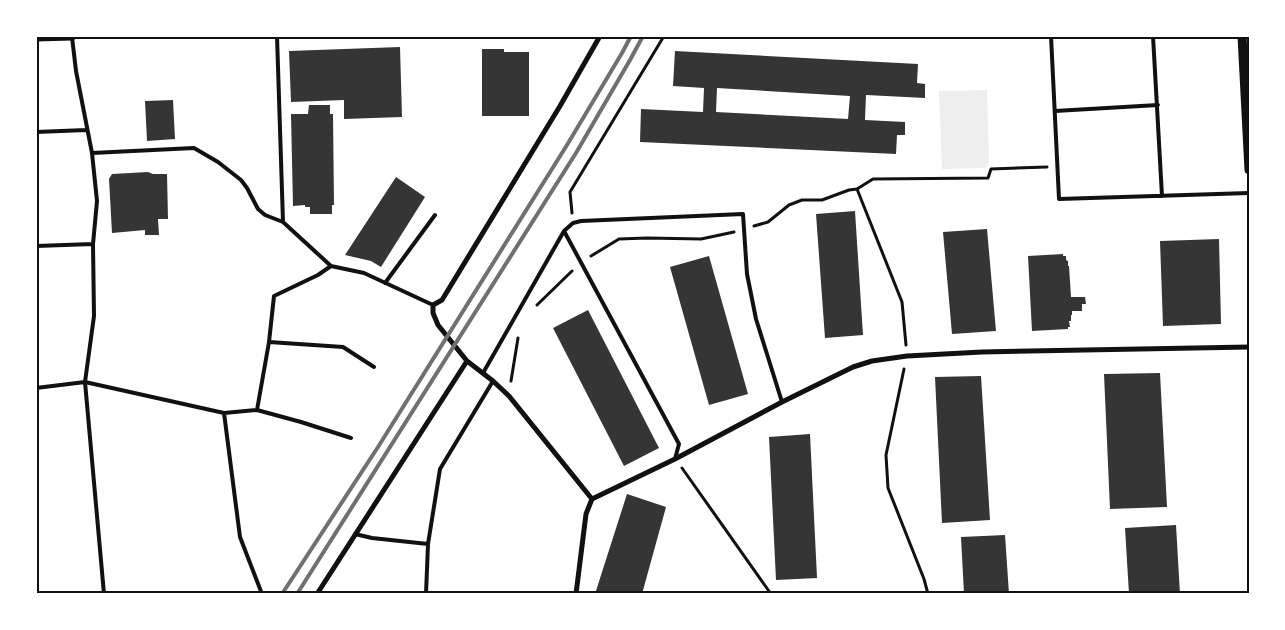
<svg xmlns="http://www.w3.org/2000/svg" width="1285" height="630" font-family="Mulish,sans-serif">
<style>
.green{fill:#eee}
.building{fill:#353535;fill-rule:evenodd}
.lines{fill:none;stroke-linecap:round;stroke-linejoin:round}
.path{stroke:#111;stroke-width:3}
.service{stroke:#111;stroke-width:4}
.minor{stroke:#111;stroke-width:5}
.tertiary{stroke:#111;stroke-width:9}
.rail{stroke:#707070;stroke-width:4}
.neatline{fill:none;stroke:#111;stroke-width:2}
</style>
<rect width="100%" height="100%" fill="#fff"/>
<!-- green -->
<path class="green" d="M987 90 989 163 985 168 942 169 939 91Z"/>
<!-- building -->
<path class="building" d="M400 47 402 117 344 119V100L291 102 289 51Z
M482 49H504V52H529V116H482Z
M675 51 918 64 917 83 925 84V98L866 95 865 120 905 122V135H897L896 154 640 142 641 109 703 112 704 88 673 86ZM717 88 850 96 848 119 716 112Z
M173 100 175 139 147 141 145 101Z
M309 105H330V114H333L334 205H332V214H310V207H305V205L293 206 291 114H308Z
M148 172 153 174H167L168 219H158L159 235H145V230L112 233 109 179 112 174Z
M396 177 425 197 381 267 371 261 345 255Z
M855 211 863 335 825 338 816 214Z
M987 229 996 331 952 334 943 232Z
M1219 239 1221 324 1163 326 1160 241Z
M1063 254V256H1066V260L1068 261V266H1069L1071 297H1085L1086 304H1082V311H1072V315H1071V321H1069L1070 327H1068V329L1032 331 1028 256Z
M709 256 748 394 709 405 670 267Z
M588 310 659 448 624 466 553 328Z
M1160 373 1167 507 1110 509 1104 374Z
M981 376 990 520 942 523 935 377Z
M810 434 817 578 776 580 769 437Z
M627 494 666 507 642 594H595Z
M1176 525 1180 594H1129L1125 528Z
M1005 535 1009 594H964L961 537Z"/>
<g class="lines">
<!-- path -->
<path class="path" d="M857 189 902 302 906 345
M572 213 570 192 664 36
M754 226 768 222 789 205 802 200H822L849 190 857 189 873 179 988 178 991 169 1047 167
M591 256 619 239 647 238 701 239 734 232
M537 305 572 271
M904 369 886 455 888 488 924 579 928 594
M511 381 518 338
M682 468 771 594"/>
<!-- service -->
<path class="service" d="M277 36 283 222
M1051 36 1059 199 1249 193
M1153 36 1162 196
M72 37 76 71 92 153 97 201 93 244 94 316 85 382 104 594
M1055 111 1158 105
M36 132 86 130
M92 153 194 148 218 162 241 180 247 188 258 209 265 215 283 222 331 266 364 273 433 305
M36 246 93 244
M385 283 435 215
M269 342 343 347 374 367
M483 373 564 231
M36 388 85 382 224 413 257 410 269 342 274 296 318 275 331 266
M257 410 301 422 351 438
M224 413 240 537 262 594
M675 459 679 444 564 231 573 223 581 221 743 214 747 274 756 319 782 402
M355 534 372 538 428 544
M426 594 428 544 440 469 493 381"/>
<!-- minor -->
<path class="minor" d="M592 499 509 396 493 381 467 361 438 325 433 313V305L442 300 560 106 600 36
M317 594 467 361
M576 594 586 514 592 499 675 459 782 402 853 367 872 361 907 356 982 352 1249 347"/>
<!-- tertiary -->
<path class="tertiary" d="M1242 36 1249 170
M36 37 72 36"/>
<!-- rail -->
<path class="rail" d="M282 594 378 447 567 145 622 53 631 36
M297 594 576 153 630 60 643 36"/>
</g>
<!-- border -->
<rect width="1285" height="630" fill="none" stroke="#ffffff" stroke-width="75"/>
<rect x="38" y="38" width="1210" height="554" class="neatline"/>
</svg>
